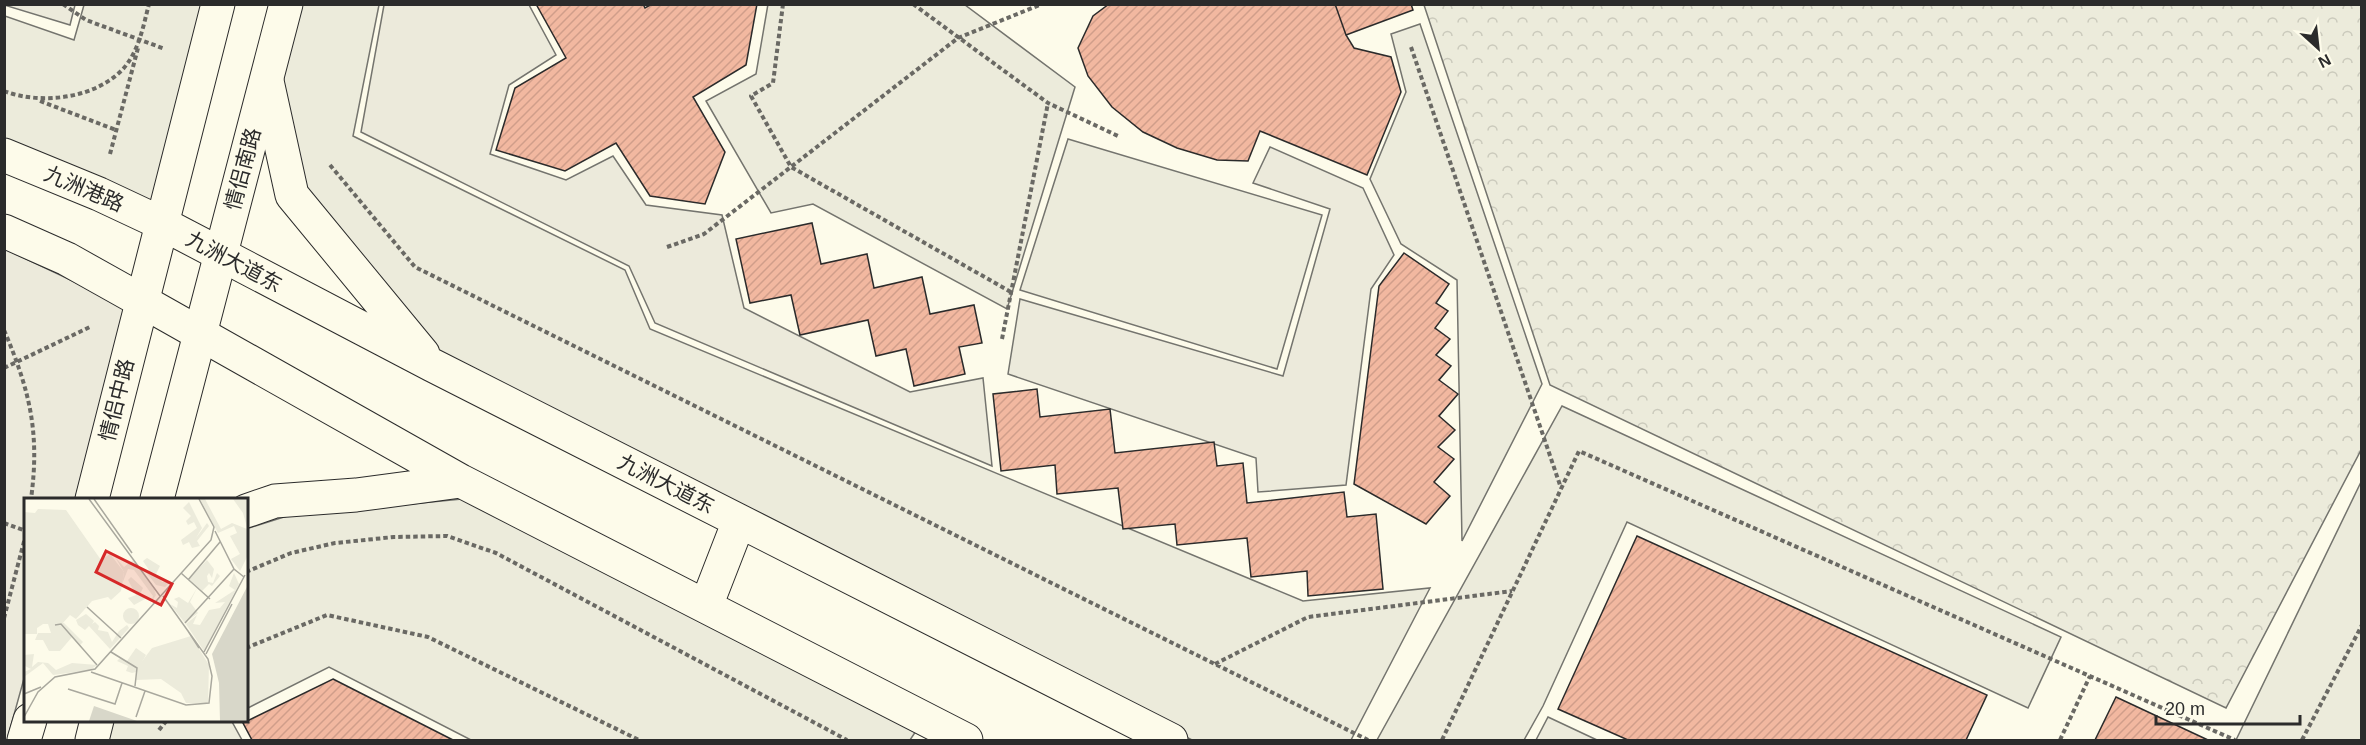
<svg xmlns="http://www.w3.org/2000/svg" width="2366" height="745" font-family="Helvetica,'Noto Sans SC',sans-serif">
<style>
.green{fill:#ecebdb;stroke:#74746e;stroke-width:1.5}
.forest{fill:url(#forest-crowns);stroke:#74746e;stroke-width:1.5}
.parking{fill:#eceadb;stroke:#74746e;stroke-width:1.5}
.building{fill:url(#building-hatch);stroke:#2b2b2b;stroke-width:1.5}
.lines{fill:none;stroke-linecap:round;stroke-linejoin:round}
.tertiary-casing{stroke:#2b2b2b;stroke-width:35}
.primary-casing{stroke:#2b2b2b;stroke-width:35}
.trunk-casing{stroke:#2b2b2b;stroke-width:35}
.path{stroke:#6a6964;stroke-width:4;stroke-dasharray:4.5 3;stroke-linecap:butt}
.tertiary{stroke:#fdfbea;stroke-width:33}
.primary{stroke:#fdfbea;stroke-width:33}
.trunk{stroke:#fdfbea;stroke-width:33}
.labels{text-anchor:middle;stroke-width:4.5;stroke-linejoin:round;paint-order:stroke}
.street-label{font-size:21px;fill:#2b2b2b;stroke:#fdfbea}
.inset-road{fill:none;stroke:#a9a89e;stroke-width:1.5}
.view{fill:#d62828;fill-opacity:0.15;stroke:#d62828;stroke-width:3}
.inset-edge{fill:none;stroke:#2b2b2b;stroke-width:3}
</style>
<defs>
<pattern id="forest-crowns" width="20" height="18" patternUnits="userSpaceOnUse" patternTransform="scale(1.5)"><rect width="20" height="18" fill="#ecebdb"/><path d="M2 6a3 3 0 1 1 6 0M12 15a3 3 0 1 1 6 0" fill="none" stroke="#cbcabc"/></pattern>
<pattern id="building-hatch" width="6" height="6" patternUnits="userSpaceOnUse" patternTransform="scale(1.5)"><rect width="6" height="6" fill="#f2b8a0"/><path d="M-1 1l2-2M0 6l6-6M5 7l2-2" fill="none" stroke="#d09e8a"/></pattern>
</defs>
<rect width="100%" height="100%" fill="#fdfbea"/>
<!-- green -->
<path class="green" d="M768 4 965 5 1075 87 1007 309 813 204 771 213 706 101 756 74Z
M84 5H209L156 211 5 149V16L74 40Z
M300 5H379L353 136 625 270 650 329 1303 601 1430 588 1351 740H1192L439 356 300 187 280 77Z
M1420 24 1542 384 1462 541 1457 280 1401 244 1370 179 1406 92 1391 34Z
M1068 139 1322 215 1277 369 1020 290Z
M1562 406 2061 637 2028 708 1627 522 1543 706 1524 740H1377Z
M2361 482V740H2236Z
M462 499 916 731 910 740H471L329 667 246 709V529L287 516Z
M109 720H231L242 740H104Z"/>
<!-- forest -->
<path class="forest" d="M1424 5H2361V450L2226 708 1550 385Z"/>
<!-- parking -->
<path class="parking" d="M4 5 5 4 75 5 70 25Z
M384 5H529L556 55 509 85 490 154 566 180 613 156 646 205 722 215 744 308 910 392 983 378 992 466 655 323 629 266 361 132Z
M1270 147 1363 188 1394 255 1371 289 1346 485 1258 492 1256 458 1008 374 1020 299 1283 376 1330 209 1253 183Z
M5 249 130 308 75 499H26L25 675 7 740H5Z
M1548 717 1597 740H1536Z"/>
<!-- building -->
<path class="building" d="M536 4H643L645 8 652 4H757L746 65 693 97 725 152 705 204 650 196 616 143 565 171 496 150 515 88 566 58Z
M1109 4H1335L1346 35 1354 48 1391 57 1401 92 1367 175 1260 131 1248 161 1217 160 1177 148 1143 132 1112 107 1088 76 1078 48 1093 16Z
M1335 4H1411L1413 10 1346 35Z
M812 223 821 264 867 254 874 288 922 277 930 314 974 305 982 343 959 347 965 374 914 386 906 349 876 356 868 320 800 335 791 295 750 303 736 239Z
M1404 253 1449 284 1436 303 1448 311 1435 328 1450 339 1436 355 1451 366 1439 380 1458 394 1439 416 1455 430 1438 447 1454 459 1434 482 1450 496 1426 524 1354 484 1379 286Z
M1037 389 1040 417 1110 409 1115 453 1214 442 1217 466 1243 463 1247 503 1344 492 1347 517 1376 514 1383 589 1308 596 1307 571 1251 577 1247 538 1177 545 1175 524 1123 529 1118 488 1057 494 1055 465 1001 471 993 394Z
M1637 536 1987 695 1966 740H1628L1558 709Z
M333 679 453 740H252L243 723Z
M2116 697 2208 740H2095Z"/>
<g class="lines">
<!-- tertiary casing -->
<g class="tertiary-casing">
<path id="tertiary" d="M4 155 99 194 163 224
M4 231 67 259 142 301"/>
</g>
<!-- primary casing -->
<g class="primary-casing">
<path id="primary" d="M267 81 292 195 423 354
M163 224 432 365 1171 740
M142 301 461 481 966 740
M246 511 275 501 356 495 461 481
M706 606 739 521"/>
</g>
<!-- trunk casing -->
<g class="trunk-casing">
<path id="trunk" d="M92 499 218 4
M157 499 286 4
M24 740 30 720
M92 740 97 720"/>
</g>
<!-- path -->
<path class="path" d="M63 4 86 20 165 49
M783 4 773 83 751 96 791 167 1011 292
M913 4 1048 103 1118 136
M1411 47 1561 488
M4 91C40 105 95 99 123 69 139 51 143 27 149 4
M40 101 116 130
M110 154 138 48
M330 165 415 267 1368 740
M667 247 704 234 958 38 1042 4
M4 330C30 391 40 433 31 499
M1002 339 1048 103
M4 368 92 326
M4 523 26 531
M246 572 291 553 335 543 394 537 447 536 496 553 847 740
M4 618 26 534
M246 648 327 615 428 637 639 740
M1215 664 1308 617 1512 591
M159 730 167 720
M1442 740 1579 451 2235 740
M2060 740 2090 676
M2302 740 2362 625"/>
<!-- tertiary -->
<use href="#tertiary" class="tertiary"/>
<!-- primary -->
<use href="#primary" class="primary"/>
<!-- trunk -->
<use href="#trunk" class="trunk"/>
</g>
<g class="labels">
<!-- street labels -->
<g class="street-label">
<text transform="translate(243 169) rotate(-75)" y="7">情侣南路</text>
<text transform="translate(84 189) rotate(23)" y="7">九洲港路</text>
<text transform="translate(234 262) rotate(28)" y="7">九洲大道东</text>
<text transform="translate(117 400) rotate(-76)" y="7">情侣中路</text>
<text transform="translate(666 484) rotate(27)" y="7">九洲大道东</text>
</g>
</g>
<!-- overview -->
<g transform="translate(24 498)">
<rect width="224" height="224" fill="#fdfbea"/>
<path d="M209 1H223V29L219 15ZM165 4 178 30 172 40 183 25 185 28 173 43 176 48 168 50 165 44 159 47 157 42 173 30 170 24 164 27 162 23 167 18 159 10ZM91 59 100 69 109 62 130 91 132 97 126 106 129 98 110 72 104 71 98 86 100 74ZM123 60 136 68 132 76 138 84 147 83 141 89 132 87 122 74 125 72 119 63ZM210 75 215 86 180 153 162 126 173 117 169 126 176 127 185 112 196 110 201 104 191 105 211 92 205 88ZM107 79 119 90 116 96 121 101 110 107 104 100 112 97 104 82ZM173 90 166 104 174 115 161 125 146 106 153 110 154 104 150 101 155 99 164 105ZM99 118a8 8 0 1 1 16 0a8 8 0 1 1-16 0ZM62 116 70 123 68 126 71 124 75 128 74 132 84 134 88 144 95 133 103 127 105 130 86 151 65 128 61 132 54 127 52 122ZM40 125 59 144 56 147 48 139 36 153H25L19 142H11L14 135H27L24 126ZM112 150 122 157 112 174 108 175 102 173 104 168 93 163 96 160 103 163ZM10 156 8 169 14 164 24 165 32 172 48 165 73 167 66 172 29 177 19 165 0 179V174L7 171 1 168 0 172V157Z" fill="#ecebdb"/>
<path d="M176 1H181L197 31 208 25 223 31V59L216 73 207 61 216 56 206 38 213 35 210 28 194 35ZM14 11 42 12 77 62 86 56 100 74 97 93 87 102 84 99 68 103 52 121 46 117 38 126H19L13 130V136H0V14L11 15ZM183 62 190 71 188 80 185 75 183 78 184 84 189 85 193 75 196 78 188 88 185 86 178 93 165 81ZM167 138 185 167 184 205H162L157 195 137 181 112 182 113 170 128 150Z" fill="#ecebdb"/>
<path d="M223 89V223H196L195 185 188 156ZM70 208 113 223H65Z" fill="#d8d7c9"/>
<path class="inset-road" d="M65 1 136 98M70 1 108 55M191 33 210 71 220 79M157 75 186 101M164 82 196 44M63 109 97 140M161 125 210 71M31 127 37 126 73 167M164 133 175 150M87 154 113 170 111 188M180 154 221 77M182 156 208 106M67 174 162 207 185 205 188 178 184 161 139 98M44 191 91 206 98 185M0 196 17 189M0 219 14 194 31 179 71 171 187 42 190 29 175 1M112 219 121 193"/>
<path class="view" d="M82 53 148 86 137 107 72 74Z"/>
<rect width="224" height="224" class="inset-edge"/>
</g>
<!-- border -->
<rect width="2366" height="745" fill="none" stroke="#2b2b2b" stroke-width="12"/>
<!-- north arrow -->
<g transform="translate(2318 48) rotate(153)" stroke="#fdfbea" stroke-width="4.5" paint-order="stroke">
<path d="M0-4.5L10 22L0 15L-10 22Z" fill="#2b2b2b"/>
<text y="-9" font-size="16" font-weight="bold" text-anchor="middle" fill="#2b2b2b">N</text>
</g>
<!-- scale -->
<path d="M2156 715v9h144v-9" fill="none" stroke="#2b2b2b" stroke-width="3"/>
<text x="2165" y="715" font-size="18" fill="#2b2b2b" stroke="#fdfbea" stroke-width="4.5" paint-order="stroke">20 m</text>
</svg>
